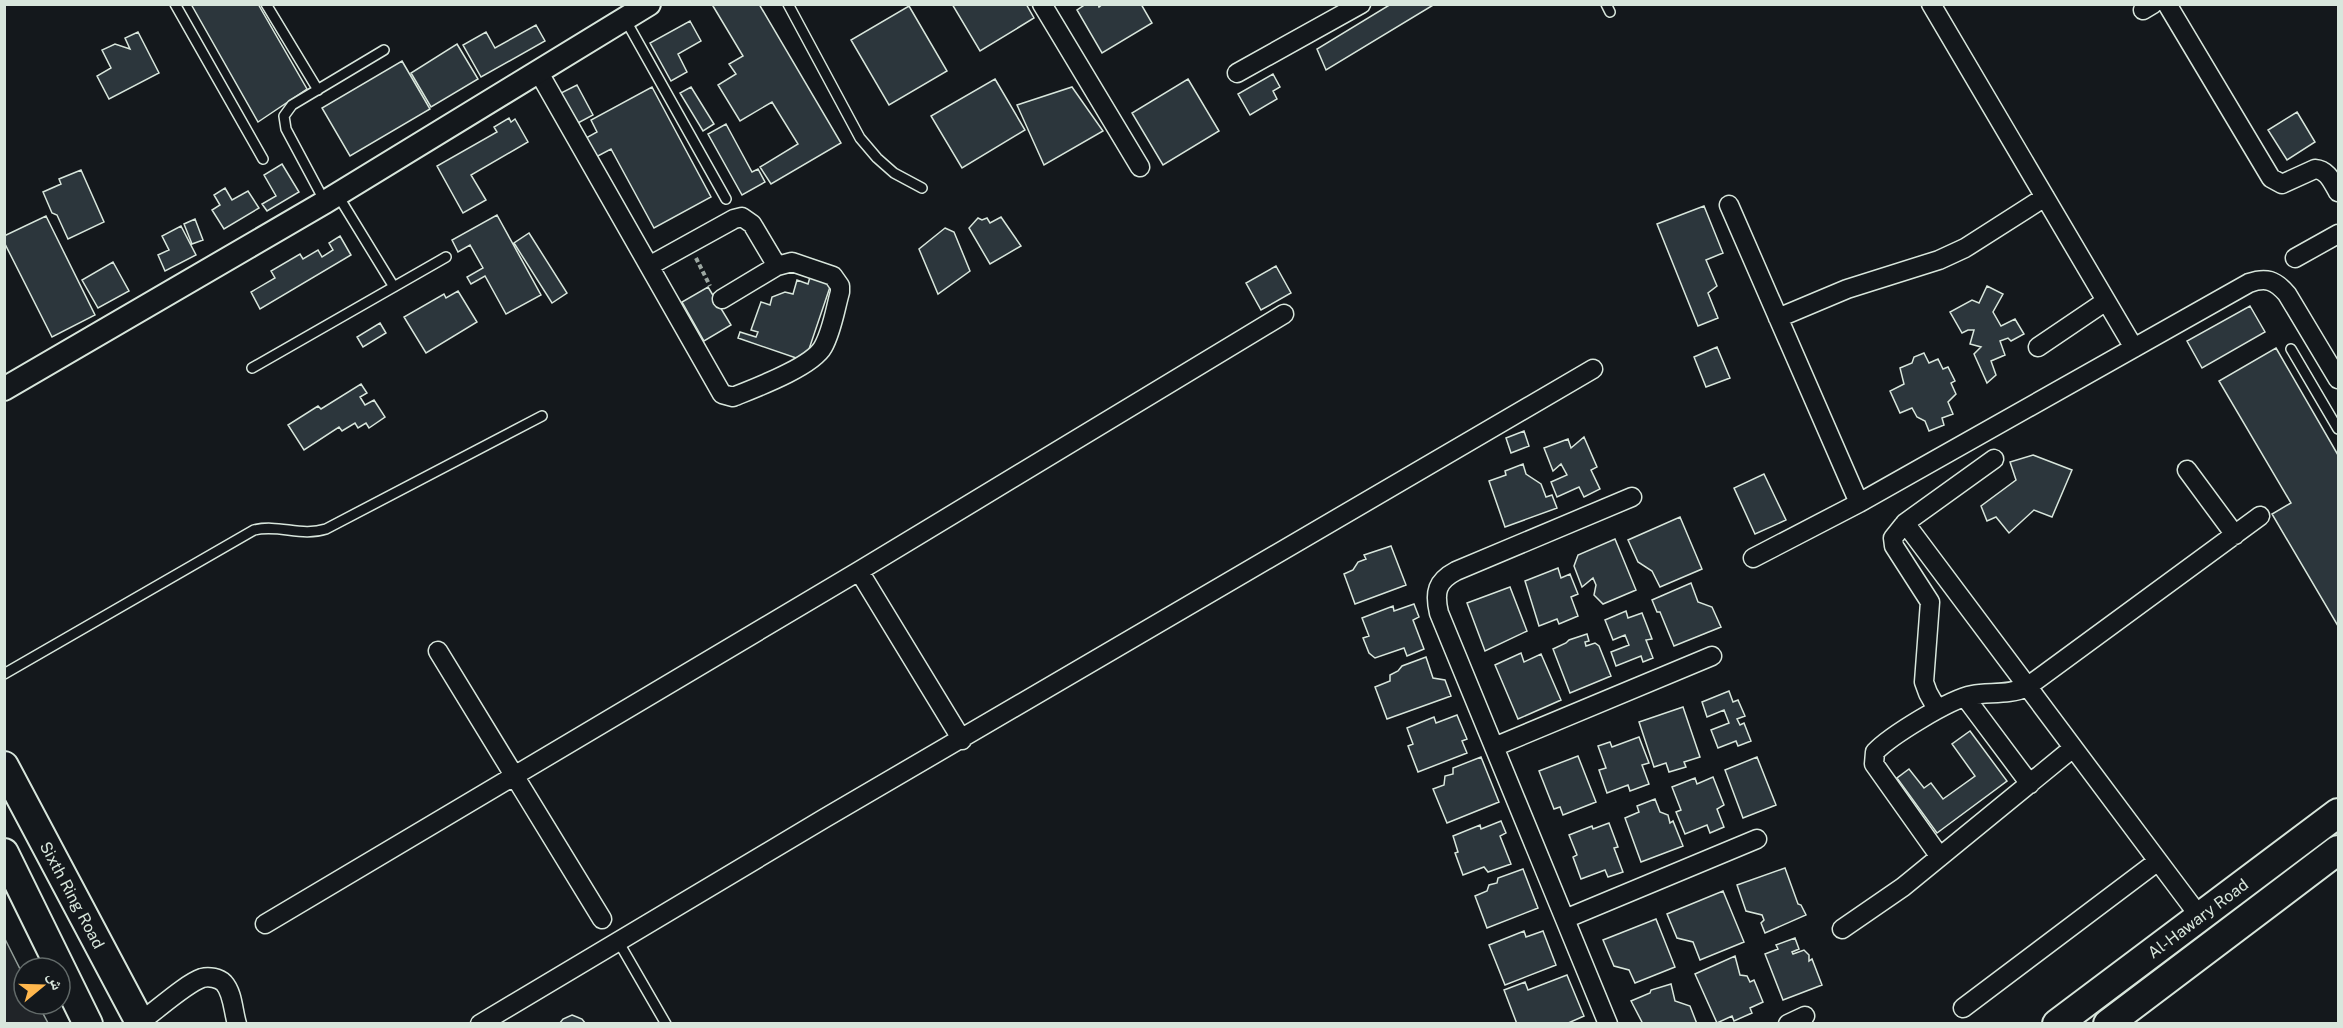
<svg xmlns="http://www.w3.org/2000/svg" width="2343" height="1028" font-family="'Public Sans','Noto Naskh Arabic',sans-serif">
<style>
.green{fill:#202428;stroke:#939e99;stroke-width:1.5}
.building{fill:#2c363c;stroke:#d8e6dc;stroke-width:1.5}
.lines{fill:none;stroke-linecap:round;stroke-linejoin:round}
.service-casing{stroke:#d8e6dc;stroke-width:12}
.minor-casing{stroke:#d8e6dc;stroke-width:21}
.tertiary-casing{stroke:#d8e6dc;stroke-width:26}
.trunk-casing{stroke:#d8e6dc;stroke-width:32}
.path{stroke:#9da8a2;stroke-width:4;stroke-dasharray:4.5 3;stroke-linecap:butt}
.service{stroke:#14181c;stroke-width:9}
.minor{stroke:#14181c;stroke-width:18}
.tertiary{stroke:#14181c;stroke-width:22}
.trunk{stroke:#14181c;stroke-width:28}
.labels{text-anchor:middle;stroke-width:4.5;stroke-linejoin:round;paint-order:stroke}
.street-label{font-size:16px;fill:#d8e6dc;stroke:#14181c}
</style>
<rect width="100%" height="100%" fill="#14181c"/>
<!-- green -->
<path class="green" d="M5 939 24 977V1004H38L48 1023H5Z"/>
<!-- building -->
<path class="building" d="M191 4H258L307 89 258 122Z
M715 4H759L841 143 771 184 760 167 798 144 772 102 740 121 718 85 736 74 729 64 743 56 713 6Z
M952 4H1026L1034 18 980 51Z
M1086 4H1098L1099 7 1103 4H1141L1152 23 1102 53 1077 10Z
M1391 4H1435L1326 70 1317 49Z
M909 6 947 71 889 105 851 40Z
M690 21 701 41 678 54 687 72 671 81 650 43Z
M536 25 545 41 481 77 463 45 486 32 495 48Z
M138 32 159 73 109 99 97 76 111 68 102 50 115 44 130 49 125 38Z
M457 44 478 79 431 107 411 73Z
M402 61 430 109 350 156 322 108Z
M1273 74 1280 87 1273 91 1277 99 1250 115 1238 94Z
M995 79 1025 130 962 168 931 116Z
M1188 79 1219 131 1163 165 1132 113Z
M577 85 593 115 578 123 561 93Z
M652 87 711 197 654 228 611 149 596 157 586 138 597 132 591 120Z
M691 87 714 124 703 131 680 93Z
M1072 87 1103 131 1044 165 1017 105Z
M2297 112 2315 142 2287 160 2268 130Z
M509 118 511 122 515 119 528 142 471 175 486 200 463 213 437 166 497 132 494 127Z
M726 124 752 172 758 169 765 182 742 195 708 134Z
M282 164 299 192 267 211 262 204 276 196 264 175Z
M81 170 104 222 68 239 57 215 52 213 43 192 61 184 59 179Z
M225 188 232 200 248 191 259 208 224 229 212 210 220 205 214 195Z
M1704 206 1723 253 1706 260 1717 286 1708 293 1718 318 1698 326 1657 224Z
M497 215 541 295 506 314 485 276 471 284 467 277 483 268 470 245 458 252 452 240Z
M46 216 95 315 52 337 4 242V236Z
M1001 217 1021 246 990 264 969 228 978 218 982 220 987 218 990 223Z
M195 219 203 240 192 244 184 224Z
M181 226 196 255 165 271 158 255 169 250 162 236Z
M945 228 954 232 970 271 938 294 919 249Z
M529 233 567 293 552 303 514 243Z
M340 236 351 255 260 309 251 292 275 278 271 271 300 254 303 259 318 250 322 257 333 250 329 243Z
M113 262 129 291 98 308 82 280Z
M1276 266 1291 293 1261 310 1246 283Z
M810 277 831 284 805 361 738 338 740 332 756 337 758 332 751 330 761 302 770 305 772 297 785 292 793 294 797 280 808 284Z
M1987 286 2003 294 1993 312 2001 326 2015 319 2024 334 2011 341 2008 338 2000 341 2005 355 1991 361 1996 375 1987 383 1974 354 1981 347 1970 344 1974 330H1968L1962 333 1950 312 1972 300 1979 303Z
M708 287 731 325 704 341 682 302Z
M458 291 477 322 426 353 404 317 444 294 446 298Z
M2250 306 2265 332 2202 368 2187 341Z
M380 323 386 333 363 347 357 337Z
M1717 347 1730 378 1706 387 1694 357Z
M2276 348 2338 455V626L2272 514 2291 503 2219 381Z
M1924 353 1929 363 1938 359 1943 369 1948 367 1955 381 1951 383 1956 394 1948 402 1953 414 1942 418 1944 425 1929 431 1925 421 1917 417 1912 408 1900 413 1890 391 1904 384 1900 368 1912 363 1914 357Z
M361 384 367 393 360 397 365 405 374 400 385 417 369 428 366 423 358 428 355 423 342 431 339 427 304 450 288 425 318 406 321 409Z
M1524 431 1529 446 1511 453 1506 438Z
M1584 437 1597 467 1591 470 1600 489 1584 497 1579 487 1557 497 1551 482 1567 475 1561 464 1553 471 1544 448 1568 439 1571 448Z
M2033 455 2072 470 2052 517 2034 510 2009 533 1996 517 1987 521 1981 506 2016 480 2010 462Z
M1523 464 1526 474 1541 484 1546 497 1552 495 1557 508 1505 527 1489 481 1506 475 1505 471Z
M1764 474 1786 520 1755 534 1734 488Z
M1680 517 1702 569 1660 587 1652 571 1638 562 1628 540Z
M1615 539 1636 590 1603 604 1594 595 1596 585 1593 578 1582 587 1574 566 1578 555Z
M1391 546 1406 585 1355 604 1344 574 1353 570 1358 562 1366 559 1364 555Z
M1558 568 1561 578 1570 574 1578 594 1571 597 1578 616 1559 624 1557 619 1539 626 1525 581Z
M1691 583 1698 602 1712 607 1721 627 1674 646 1660 612H1657L1652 600Z
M1510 587 1527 631 1485 651 1467 603Z
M1414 604 1419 617 1413 620 1424 649 1407 656 1404 648 1375 658 1369 653 1363 638 1369 636 1362 618 1393 606 1394 611Z
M1626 611 1628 618 1642 613 1652 639 1646 640 1653 658 1643 662 1641 656 1616 666 1611 652 1629 645 1625 635 1613 640 1605 620Z
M1587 634 1589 641 1585 642 1586 646 1595 643 1599 646 1611 676 1570 693 1553 649 1566 643 1569 640Z
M1521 653 1524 662 1541 654 1561 700 1518 719 1495 665Z
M1426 657 1433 678 1445 680 1451 696 1387 719 1375 687 1390 681V675L1398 671 1402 666Z
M1729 691 1733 702 1738 700 1745 716 1737 719 1740 725 1744 723 1751 741 1738 746 1736 741 1718 748 1711 730 1729 723 1724 710 1707 717 1702 702Z
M1683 707 1700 757 1684 762 1686 767 1669 772 1666 763 1654 767 1639 722Z
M1457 715 1467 739 1462 741 1467 753 1418 772 1408 746 1413 744 1407 728 1434 717 1436 723Z
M1970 731 2007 781 1937 833 1897 778 1909 769 1924 788 1931 783 1943 799 1975 776 1952 744Z
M1639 737 1649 763 1642 765 1649 784 1630 791 1628 785 1607 793 1599 770 1606 768 1598 746 1610 742 1612 747Z
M1578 756 1596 802 1563 815 1560 807 1554 809 1539 771Z
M1481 757 1499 802 1447 823 1433 789 1444 785 1445 776 1453 774V768Z
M1757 757 1776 805 1743 818 1725 770Z
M1713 777 1724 805 1717 809 1724 827 1710 833 1707 825 1685 834 1676 812 1681 810 1672 787 1695 778 1697 784Z
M1655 799 1660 812 1668 815 1670 823 1673 821 1683 846 1641 862 1625 818 1639 812 1637 806Z
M1501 821 1506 833 1500 836 1511 864 1488 872 1484 867 1463 875 1455 853 1458 852 1453 836 1480 825 1481 829Z
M1609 823 1618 847 1614 848 1623 872 1608 877 1605 870 1581 879 1573 857 1577 855 1569 835 1592 826 1593 829Z
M1785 868 1798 904 1801 905 1806 915 1765 933 1761 923 1764 920 1762 915 1746 911 1737 885Z
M1523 869 1538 908 1487 928 1475 896 1487 891 1489 885 1497 883 1498 878Z
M1723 891 1744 942 1700 960 1693 942 1677 938 1667 914Z
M1656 919 1675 967 1635 983 1629 970 1614 966 1603 940Z
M1524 931 1526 937 1543 931 1556 965 1505 985 1489 945Z
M1795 938 1799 949 1792 952 1793 954 1804 950 1809 955V961L1812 959 1822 985 1783 1000 1765 954 1778 949 1776 945Z
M1735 956 1740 975 1747 976 1750 982 1754 980 1763 1002 1750 1008 1752 1013 1734 1021 1732 1016 1717 1023 1695 974Z
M1567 975 1584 1016 1566 1024H1517L1504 990 1525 982 1528 990Z
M1671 984 1675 1001 1690 1006 1697 1024H1643L1631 1001 1650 993 1651 990Z
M572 1015 582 1019 586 1024H559L563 1019Z"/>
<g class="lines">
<!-- service casing -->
<g class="service-casing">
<path id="service" d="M175 4 263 159
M266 4 318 90
M788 4 860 138 877 158 894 173 922 188
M1606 4 1610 12
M625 19 726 199
M337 194 394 287
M325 202 286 129 284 116 292 105 384 50
M2291 349 2338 429
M252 368 446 257
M4 674 254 530C279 524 301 537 326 529L542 416
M618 941 666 1024"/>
</g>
<!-- minor casing -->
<g class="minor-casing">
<path id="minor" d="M1042 4 1140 167
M1931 4 2134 348
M2167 4 2271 178 2282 184 2315 169C2328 170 2332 182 2338 192
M2143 10 2153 4
M538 71 722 394 733 397C755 388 812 367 823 347 832 331 835 310 840 292V286L833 276 792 262 777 266 722 299
M1237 73 1361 4
M1729 205 1859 503
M2295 258 2338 234
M649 266 734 219 742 217 752 224 777 266
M1778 318 1847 289 1939 260 1965 248 2045 197
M2038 347 2106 301
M2187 470 2235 535
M1905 523 2200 917
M1753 558 1859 503 2249 283C2266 277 2275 280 2287 294L2338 379
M859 571 962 740
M438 651 602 919
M1965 697 2030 784
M1937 709 1928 693 1924 682 1930 602 1894 546 1893 538 1905 523 1994 459
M1494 747 1712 656
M1940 857 1874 764 1875 752C1890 736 1950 699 1972 695 1990 692 2010 695 2027 687L2260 516
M1565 919 1757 839
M265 924 859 571 1284 314
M1842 929 1903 887 2073 748
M1963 1008 2158 861
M140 1022C156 1011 185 984 202 978 209 976 219 978 224 983 233 993 233 1011 237 1024
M480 1024 825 818 1593 369
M1608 1024 1439 613C1434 592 1437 581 1456 571L1632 497
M1788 1024 1805 1016"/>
</g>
<!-- tertiary casing -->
<g class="tertiary-casing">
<path id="tertiary" d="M4 389 325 202 649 4"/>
</g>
<!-- trunk casing -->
<g class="trunk-casing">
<g id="trunk">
<path id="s1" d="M4 766 141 1024"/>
<path d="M4 853 88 1024"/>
<path id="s2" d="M2057 1024 2338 813"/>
<path d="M2108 1024 2338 850"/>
</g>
</g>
<!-- path -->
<path class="path" d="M696 258 710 286"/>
<!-- service -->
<use href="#service" class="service"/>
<!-- minor -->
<use href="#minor" class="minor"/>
<!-- tertiary -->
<use href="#tertiary" class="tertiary"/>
<!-- trunk -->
<use href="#trunk" class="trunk"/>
</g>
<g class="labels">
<!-- street labels -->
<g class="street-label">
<text dy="6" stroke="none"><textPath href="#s1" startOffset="146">Sixth Ring Road</textPath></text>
<text dy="6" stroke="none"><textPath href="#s2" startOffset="176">Al-Hawary Road</textPath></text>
</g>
</g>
<!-- border -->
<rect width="2343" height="1028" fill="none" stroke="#d8e6dc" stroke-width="12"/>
<!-- north arrow -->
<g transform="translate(42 986) rotate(71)"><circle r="28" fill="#14181c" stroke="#626a69" stroke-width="1.5"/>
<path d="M0-4.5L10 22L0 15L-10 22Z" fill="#ffb74d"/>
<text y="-9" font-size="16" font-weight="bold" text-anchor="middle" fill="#d8e6dc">ش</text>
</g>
</svg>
